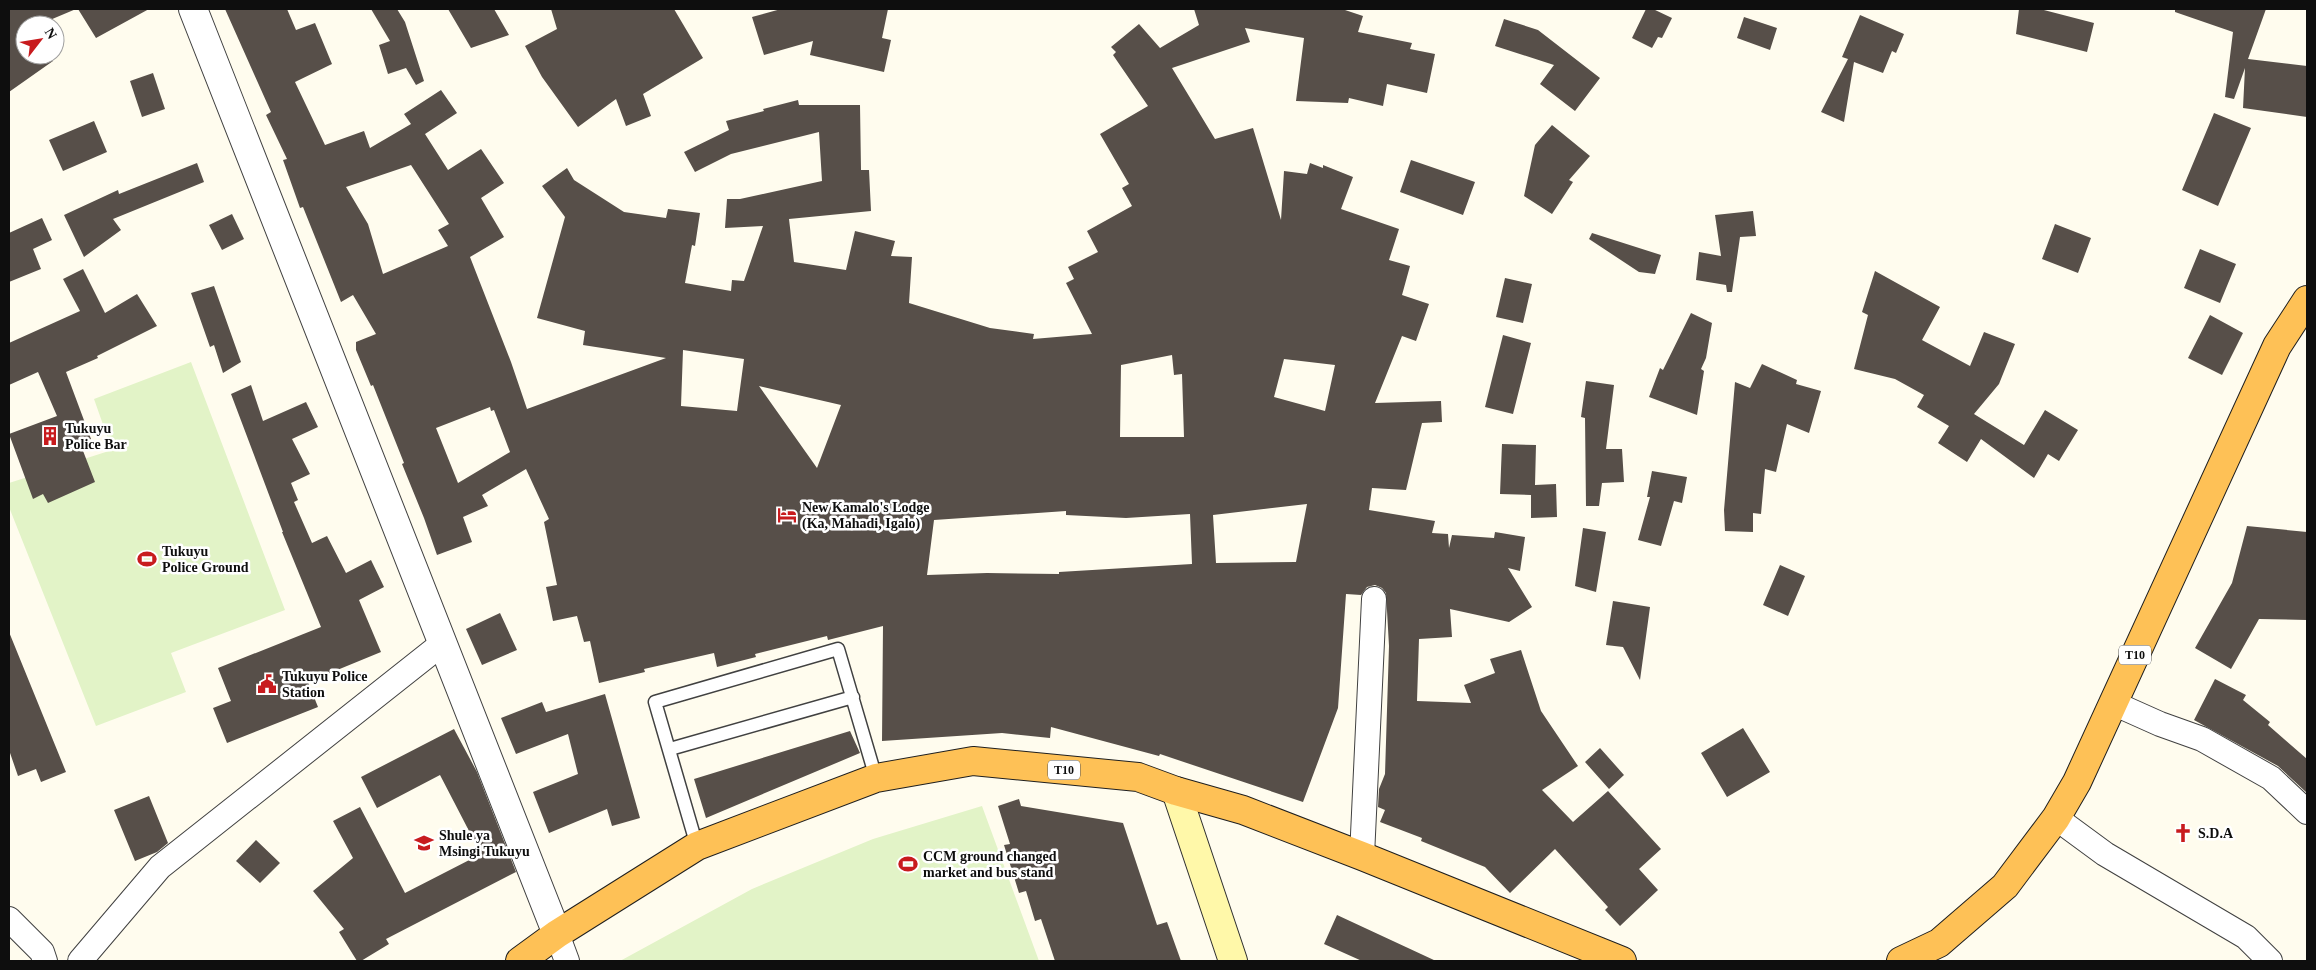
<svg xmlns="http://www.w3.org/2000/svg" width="2316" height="970" font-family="Georgia,serif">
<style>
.pitch{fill:#e2f3c7}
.building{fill:#574f49;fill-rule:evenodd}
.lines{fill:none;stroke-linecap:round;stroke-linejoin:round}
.service-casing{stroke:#414141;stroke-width:15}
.minor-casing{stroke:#414141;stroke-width:26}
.tertiary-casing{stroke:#414141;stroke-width:30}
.secondary-casing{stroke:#303030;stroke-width:30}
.trunk-casing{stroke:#1f1f1f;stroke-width:30}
.service{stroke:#fff;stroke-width:12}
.minor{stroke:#fff;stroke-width:24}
.tertiary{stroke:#fff;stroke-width:28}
.secondary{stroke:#fff8a9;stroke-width:28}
.trunk{stroke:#fec156;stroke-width:28}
.labels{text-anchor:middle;stroke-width:5;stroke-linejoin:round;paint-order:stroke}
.shield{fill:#fff;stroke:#565656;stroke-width:1}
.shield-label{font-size:12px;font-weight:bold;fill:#0e0e0e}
.poi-label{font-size:14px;font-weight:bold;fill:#0e0e0e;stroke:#fff;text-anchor:start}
</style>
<rect width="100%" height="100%" fill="#fffcee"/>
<!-- pitch -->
<path class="pitch" d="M191 362 285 610 171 653 186 692 96 726 9 507V483L112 450 94 399Z
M982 806 1039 961H620L752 889 873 839Z"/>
<!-- building -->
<path class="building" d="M9 9H76L38 25H25V55H49L53 61 9 92Z
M78 9H149L96 38Z
M225 9H287L296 30 315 23 332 64 295 82 325 145 364 131 370 148 411 124 404 114 441 90 457 113 425 134 448 170 481 149 504 183 481 198 504 237 470 257 511 362 527 409 666 358 583 345 585 331 537 318 565 217 542 186 567 168 574 180 624 212 666 218 668 209 700 213 695 246 692 245 685 283 731 291 732 280 744 281 763 226 725 228 727 199H740L822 181 819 132 731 154 695 172 684 152 729 130 726 121 764 111 763 109 798 100 799 105H860L861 170H869L871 211 789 219 794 262 846 270 855 231 895 241 891 256 912 257 909 303 990 328 1034 334 1033 339 1092 334 1066 283 1074 279 1068 267 1098 252 1087 231 1132 206 1122 188 1129 184 1100 134 1148 106 1113 55 1116 52 1111 47 1139 24 1160 48 1199 25 1194 9H1342L1363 16 1358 32 1412 43 1410 49 1435 54 1427 93 1387 84 1383 106 1349 98 1348 103 1296 101 1304 38 1245 28 1250 42 1172 68 1215 139 1253 128 1281 220 1284 171 1307 174 1310 163 1323 168V165L1353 177 1341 209 1399 229 1389 260 1410 266 1402 295 1429 304 1416 341 1402 336 1375 403 1441 401 1442 422 1422 423 1406 490 1372 488 1369 510 1435 521 1432 533 1448 534 1449 548 1452 535 1494 538 1495 532 1525 537 1520 571 1508 568 1532 607 1509 622 1450 609 1452 637 1419 639 1417 701 1471 703 1464 685 1495 673 1490 659 1521 650 1541 711 1578 766 1542 790 1573 822 1608 791 1661 849 1639 869 1658 890 1620 926 1605 910 1608 907 1555 849 1510 893 1485 867 1421 841 1422 838 1380 822 1385 810 1378 807 1379 789 1385 774 1389 646 1386 593 1382 588 1375 585 1367 587 1361 595 1346 594 1338 708 1303 802 1160 754 1159 756 1051 727 1050 738 1002 733 882 741 883 626 828 640 827 636 755 654 756 657 717 667 714 653 644 669 645 672 599 683 590 641 584 642 577 616 553 621 546 587 557 585 544 522 549 519 526 469 482 495 488 506 463 517 472 542 437 555 424 518 402 464 404 463 373 385 371 386 356 350V342L376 334 353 295 341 302 303 207 300 208 283 160 287 159 266 115 271 112ZM411 165 449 224 438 230 448 246 383 274 368 224 346 187ZM683 350 744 359 737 411 681 406ZM1172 355 1174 375 1182 374 1184 437H1120L1121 365ZM1284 359 1335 365 1325 411 1274 397ZM759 386 841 405 817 468ZM490 407 491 411 494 410 510 452 458 483 436 428ZM1307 504 1296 562 1216 563 1213 515ZM1066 511V515L1126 518 1190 514 1192 564 1059 572V574L987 573 927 575 934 520Z
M371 9H397L405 22 424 81 416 85 406 68 388 74 379 45 390 41Z
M448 9H494L509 35 471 48Z
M551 9H674L703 58 643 94 651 116 626 126 616 99 578 127 542 77 525 46 557 29Z
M781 9H888L882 38 891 40 884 72 810 55 813 41 764 55 752 17Z
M1646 9H1653L1672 18 1662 38 1658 37 1652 48 1632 38Z
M2019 9H2040L2094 23 2087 52 2016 34Z
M2175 9H2266L2248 59 2307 66V117L2243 108 2245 68 2234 99 2225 97 2233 32 2175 12Z
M1860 15 1904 34 1896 53 1892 51 1883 73 1854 62 1844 122 1821 112 1848 59 1842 57Z
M1744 17 1777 28 1770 50 1737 38Z
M1504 19 1538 30 1600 78 1575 111 1540 84 1554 65 1495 46Z
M153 73 165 109 142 117 130 81Z
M2214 113 2251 128 2218 206 2182 190Z
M94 121 107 152 63 171 49 140Z
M1552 125 1590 156 1569 180 1573 182 1552 214 1524 196 1535 145Z
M1411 160 1475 182 1463 215 1400 192Z
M197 163 204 182 113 219 121 230 84 257 64 215 118 190 119 194Z
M1753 211 1756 236 1740 237 1732 292H1727L1726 285 1696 280 1699 252 1721 256 1715 215Z
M232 214 244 239 222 250 209 225Z
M42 218 52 240 33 249 41 269 9 282V233Z
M2055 224 2091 238 2078 273 2042 259Z
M1592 233 1661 255 1655 274 1639 272 1589 239Z
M2200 249 2236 264 2220 303 2184 288Z
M83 269 105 313 137 294 157 326 97 356 98 358 66 372 91 439 80 443 95 482 48 503 43 494 33 499 9 434 57 416 38 372 9 385V343L80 311 63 279Z
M1875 271 1940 307 1922 340 1970 366 1984 332 2015 344 1999 384 1974 414 2024 445 2045 410 2078 430 2059 461 2048 454 2034 478 1981 439 1967 462 1938 443 1949 426 1917 407 1924 395 1895 379 1854 369 1868 315 1862 312Z
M1505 278 1532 284 1523 323 1496 317Z
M214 286 241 362 223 373 214 345 210 347 191 293Z
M1691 313 1712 323 1706 358 1701 369 1704 371 1697 415 1649 397 1660 368 1663 370Z
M2210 315 2243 333 2222 375 2188 358Z
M1503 335 1531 343 1513 414 1485 407Z
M1762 364 1797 380 1796 384 1821 391 1809 433 1787 424 1776 472 1765 469 1761 514 1753 513V532L1725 531 1724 510 1735 382 1750 388Z
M1586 381 1614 385 1606 449H1622L1624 482 1602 483 1599 506H1586L1585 418 1581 417Z
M251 385 263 421 306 402 318 427 292 439 310 474 291 483 298 500 294 502 312 543 327 536 346 573 371 560 384 587 359 600 381 652 308 682 318 707 227 743 213 708 231 701 218 668 321 627 282 532H283L231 394Z
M1502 444 1536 445 1535 485 1556 484 1557 517 1531 518V495L1500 494Z
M1652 471 1687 477 1682 503 1674 501 1661 546 1638 540 1650 497H1647Z
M2247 526 2307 532V620L2259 619 2231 669 2195 648 2232 583Z
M1583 528 1606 532 1596 592 1575 586Z
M1780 565 1805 576 1788 616 1763 605Z
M1613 601 1650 607 1640 680 1623 647 1606 645Z
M500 613 517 650 482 665 466 629Z
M9 632 66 772 41 782 36 769 18 776 9 750Z
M2215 679 2246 695 2243 700 2270 722 2268 725 2307 759V793L2278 766 2194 720Z
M605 694 640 818 612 826 607 809 549 833 533 792 578 774 568 734 516 754 501 718 542 702 546 712Z
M1743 728 1770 772 1727 797 1701 753Z
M454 729 477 772 516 872 386 939 389 944 361 961H357L339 932 344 929 313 891 353 858 333 821 360 807 405 893 481 854 440 775 377 808 361 777Z
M850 731 860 753 706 818 694 779Z
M1600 748 1624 775 1609 789 1585 762Z
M149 796 168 843 157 852 135 861 114 810Z
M1019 799 1021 806 1123 823 1157 925 1167 922 1181 961H1055L1041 919 1035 921 1026 891 1019 893 1004 845 1010 844 998 806Z
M256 840 280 863 260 883 236 861Z
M1337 915 1436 961H1362L1324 944Z"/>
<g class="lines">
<!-- service casing -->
<g class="service-casing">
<path id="service" d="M670 749 853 697
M697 846 655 702 838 649 876 778"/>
</g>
<!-- minor casing -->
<g class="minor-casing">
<path id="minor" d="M2113 703 2160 724 2202 739 2271 778 2307 812
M2056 818 2105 854 2246 937 2270 961
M1362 856 1374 599
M9 919 42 952 45 961
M557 934 567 961
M80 961 160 867 443 643"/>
</g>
<!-- tertiary casing -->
<g class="tertiary-casing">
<path id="tertiary" d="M193 9 557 934"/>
</g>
<!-- secondary casing -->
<g class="secondary-casing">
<path id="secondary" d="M1176 791 1233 961"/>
</g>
<!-- trunk casing -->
<g class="trunk-casing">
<path id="trunk" d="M520 961 557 934 697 846 876 778 973 761 1138 777 1176 791 1243 810 1362 856 1622 961
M1901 961 1939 943 2005 886 2056 818 2077 782 2277 346 2307 300"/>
</g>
<!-- service -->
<use href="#service" class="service"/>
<!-- minor -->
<use href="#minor" class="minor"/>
<!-- tertiary -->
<use href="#tertiary" class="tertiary"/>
<!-- secondary -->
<use href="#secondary" class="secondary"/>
<!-- trunk -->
<use href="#trunk" class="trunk"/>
</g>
<!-- icons -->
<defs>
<g id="building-bare" transform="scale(1.5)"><path d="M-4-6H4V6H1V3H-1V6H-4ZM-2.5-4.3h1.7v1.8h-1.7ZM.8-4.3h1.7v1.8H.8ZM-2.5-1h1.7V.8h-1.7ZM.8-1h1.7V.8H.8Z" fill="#c81b1e" stroke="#fff" stroke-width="2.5" paint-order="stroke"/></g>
<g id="hotel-bare" transform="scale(1.5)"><path d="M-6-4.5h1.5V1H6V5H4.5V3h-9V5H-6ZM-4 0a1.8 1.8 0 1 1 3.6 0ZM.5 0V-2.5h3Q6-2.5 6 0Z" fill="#c81b1e" stroke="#fff" stroke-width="2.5" paint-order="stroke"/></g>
<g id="stadium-bare" transform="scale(1.5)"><path d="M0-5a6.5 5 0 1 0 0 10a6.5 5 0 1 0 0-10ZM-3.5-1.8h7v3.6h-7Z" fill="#c81b1e" stroke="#fff" stroke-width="2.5" paint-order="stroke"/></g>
<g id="civic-bare" transform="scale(1.5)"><path d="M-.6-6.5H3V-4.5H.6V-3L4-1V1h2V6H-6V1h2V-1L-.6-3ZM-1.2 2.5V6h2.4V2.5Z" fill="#c81b1e" stroke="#fff" stroke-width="2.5" paint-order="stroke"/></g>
<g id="church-bare" transform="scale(1.5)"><path d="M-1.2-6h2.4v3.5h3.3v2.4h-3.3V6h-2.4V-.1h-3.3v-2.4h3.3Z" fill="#c81b1e" stroke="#fff" stroke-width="2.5" paint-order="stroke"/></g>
<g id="school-bare" transform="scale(1.5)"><path d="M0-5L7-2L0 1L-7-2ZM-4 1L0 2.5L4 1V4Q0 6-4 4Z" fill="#c81b1e" stroke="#fff" stroke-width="2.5" paint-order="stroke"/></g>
</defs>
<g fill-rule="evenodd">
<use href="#building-bare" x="50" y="436"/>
<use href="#hotel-bare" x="787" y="515"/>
<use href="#stadium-bare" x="147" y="559"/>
<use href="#civic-bare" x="267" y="684"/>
<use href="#church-bare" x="2183" y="833"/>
<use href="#school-bare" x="424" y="843"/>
<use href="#stadium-bare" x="908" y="864"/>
</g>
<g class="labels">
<!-- shield labels -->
<g class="shield">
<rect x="2119" y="645.5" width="32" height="19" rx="4"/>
<rect x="1048" y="760.5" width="32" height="19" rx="4"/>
</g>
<g class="shield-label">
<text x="2135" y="659">T10</text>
<text x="1064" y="774">T10</text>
</g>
<!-- poi labels -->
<g class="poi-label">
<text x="65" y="433">Tukuyu<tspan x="65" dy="16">Police Bar</tspan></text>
<text x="802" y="512">New Kamalo's Lodge<tspan x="802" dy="16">(Ka, Mahadi, Igalo)</tspan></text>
<text x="162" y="556">Tukuyu<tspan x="162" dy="16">Police Ground</tspan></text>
<text x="282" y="681">Tukuyu Police<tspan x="282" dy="16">Station</tspan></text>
<text x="2198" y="838">S.D.A</text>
<text x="439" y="840">Shule ya<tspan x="439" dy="16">Msingi Tukuyu</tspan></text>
<text x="923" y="861">CCM ground changed<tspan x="923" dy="16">market and bus stand</tspan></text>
</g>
</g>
<!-- border -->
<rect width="2316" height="970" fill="none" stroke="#0e0e0e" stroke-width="20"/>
<!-- north arrow -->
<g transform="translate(40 40) rotate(59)"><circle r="24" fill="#ffffff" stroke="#9f9f9f"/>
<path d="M0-4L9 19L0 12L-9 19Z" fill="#c81b1e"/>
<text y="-8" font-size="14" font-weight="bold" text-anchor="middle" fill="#0e0e0e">N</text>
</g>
</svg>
